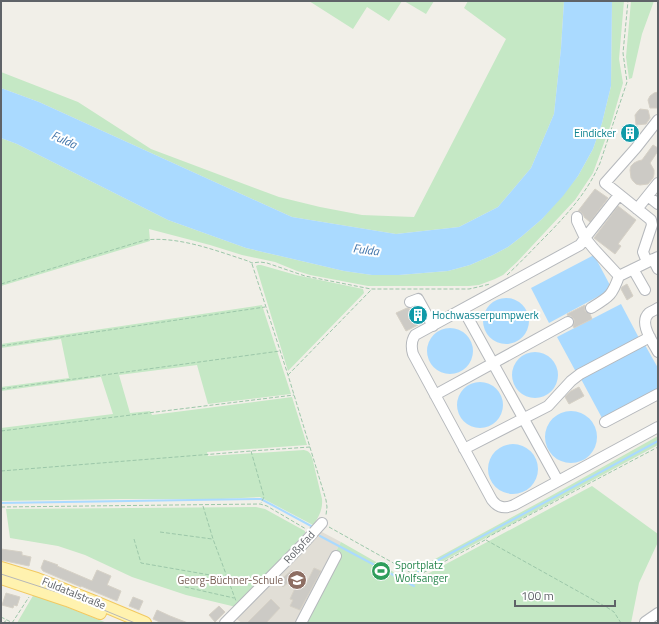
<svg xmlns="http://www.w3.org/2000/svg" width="659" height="624" font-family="'Titillium Web',sans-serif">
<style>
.education{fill:#e1ded6}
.green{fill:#c5e8c5}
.water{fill:#aadaff}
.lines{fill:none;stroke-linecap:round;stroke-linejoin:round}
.stream{stroke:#aadaff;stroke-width:2}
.building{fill:#cccac5;stroke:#d6d1c6}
.minor-casing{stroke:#b5b8bc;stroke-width:12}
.major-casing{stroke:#f2c960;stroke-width:14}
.path{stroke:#9cc7a9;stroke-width:1;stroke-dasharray:4 2;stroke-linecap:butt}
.minor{stroke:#fff;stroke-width:10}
.major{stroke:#fff2af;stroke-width:12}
.tram{stroke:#b6b7b8;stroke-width:1}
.labels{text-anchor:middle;stroke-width:4;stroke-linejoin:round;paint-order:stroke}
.culture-label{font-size:11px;fill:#0d838f;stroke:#fff;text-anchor:end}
.street-label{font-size:11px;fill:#5f6368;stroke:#fff}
.leisure-label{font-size:11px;fill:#27864d;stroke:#fff;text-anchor:start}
.education-label{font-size:11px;fill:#785e54;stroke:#fff;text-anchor:end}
.water-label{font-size:12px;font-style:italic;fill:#4174aa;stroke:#fff}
</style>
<rect width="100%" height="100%" fill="#f1efe8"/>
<!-- education -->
<path class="education" d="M320 531 341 542 297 623H242L235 618Z"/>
<!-- green -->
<path class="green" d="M309 1H402L389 21 367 7 353 29Z
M404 1H434L426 14Z
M468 1H564L561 48 554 114 531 168 498 207 459 227 396 234 292 217 39 102 1 88V72L78 102 151 149 279 197 320 207 362 215 414 217 506 39 464 8Z
M612 1H624L619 59 623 83 611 124 593 173 575 200 517 262 503 275 495 279 479 285 469 286H368L310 275 297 271 275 262 242 255 210 245 149 229 150 241 1 286V138L17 144 168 220 246 248 344 271 372 275H399L448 271 470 265 493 255 508 247 521 237 542 219 578 176 593 149 602 123 611 86Z
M631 1H654L642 34 632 78 629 79 626 57Z
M258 265H261L296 275 363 289 364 293 288 371 256 266Z
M262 305 291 394 208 404 197 365 119 375 130 413 150 411 152 415 292 397 307 445 207 452 208 456 304 450C309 451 310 453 312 457L322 499C323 509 319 517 313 525L260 497 222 499H121L1 501V428L113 414 101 377 1 391V387L69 378 61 339 1 348V344Z
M658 436V445L421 573 413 571 549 497Z
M592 486 658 534V542L639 583 631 623H297L341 542 413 583 418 579Z
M256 507 265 509 305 531V533L236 607 186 595 132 577 85 555 58 546 10 538 6 509Z
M34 594 107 623H17Z"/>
<!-- water -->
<path class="water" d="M564 1H612L611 86 602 123 593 149 578 176 563 196 542 219 521 237 508 247 493 255 470 265 448 271 399 275H372L344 271 246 248 168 220 17 144 1 138V88L39 102 292 217 396 234 459 227 498 207 531 168 554 114 561 48Z
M594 255 612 289 549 323 531 288Z
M483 321a23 23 0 1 1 46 0a23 23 0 1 1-46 0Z
M621 304 639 338 576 372 557 337Z
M427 351a23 23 0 1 1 46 0a23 23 0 1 1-46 0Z
M645 345 658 368V388L602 418 581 379Z
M512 375a23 23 0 1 1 46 0a23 23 0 1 1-46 0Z
M457 405a23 23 0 1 1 46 0a23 23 0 1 1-46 0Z
M545 437a26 26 0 1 1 52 0a26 26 0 1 1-52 0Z
M488 469a25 25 0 1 1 50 0a25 25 0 1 1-50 0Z"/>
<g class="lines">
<!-- stream -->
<path class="stream" d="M1 503 261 499 313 527
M320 536 414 586
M418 571 658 441
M406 582 412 578"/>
</g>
<!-- building -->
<path class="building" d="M658 92V108H650L648 100 650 96 654 93Z
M640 109 648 110 650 118 646 124 636 125 635 115 638 111Z
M627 126 635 127 637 132V136L633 141H626L622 137V131L625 127Z
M653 145 658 148V151L650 163 654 170V174L653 178 648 184 640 185 636 184 633 181 631 178 630 170 631 166 634 163 638 161 642 160Z
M595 189 608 198 590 222 584 217V216L581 212 578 211Z
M618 206 636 220 618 244 621 246 615 254 594 238Z
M627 284 633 296 627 300 621 289 622 287Z
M585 305V311L590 314 592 319 574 328 573 326 574 323V319L571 316H568L567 314Z
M407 308H409L411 312 416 309 422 320 417 323 418 325 406 331 396 313Z
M579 387 584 396 569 404 565 397 571 391Z
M1 549 22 552V555L31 557 29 566 1 560Z
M44 560 58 565 57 566 92 581 97 570 111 576 107 585 121 591 117 601 81 586V587L43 571 41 568Z
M314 568 321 571 300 610 290 606 293 600 290 599 297 584 304 588Z
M292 570 297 575 283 587 278 582Z
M6 593 20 597 17 606 14 605 13 608 2 605Z
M133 597 143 601 139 610 129 606Z
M271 599 280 608 266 623H247Z
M219 606 225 612 215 622 209 615Z
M157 610 170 616 188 623H162L153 619Z"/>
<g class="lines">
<!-- minor casing -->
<g class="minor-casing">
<path id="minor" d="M648 196 658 204
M637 209 658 183
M577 217V221L585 238 619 195
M658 257 619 276 594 249 585 238 580 245 415 335C411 341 411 347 413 354L492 500C498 508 505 509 514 505L658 427
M653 259 658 269
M647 262 643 252 652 225 651 220 605 183 636 148 658 120
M633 269 645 290
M410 302 418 299 433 326
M591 308C609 297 612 296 619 276
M658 308C655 310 652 311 649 313 638 323 653 342 658 352
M463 309 558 481
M435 395 568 322
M605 422 658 394
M464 449 548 406 571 381 580 374 650 337
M225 623 303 544 322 523
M301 623 336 556
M645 623V622L658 613"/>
</g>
<!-- major casing -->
<g class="major-casing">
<path id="major" d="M1 568 37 579 95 602 145 623
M1 578 67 600 100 613"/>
</g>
<!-- path -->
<path class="path" d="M252 264 288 375 326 500 327 507 326 515
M507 275C522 261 535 247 549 233 570 211 588 191 600 163L627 82 623 53 628 1
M1 284 145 240C179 236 217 251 248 261L252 263 260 262 267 263 305 276 371 289H469L478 287 490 284
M1 346 265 307
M288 375 371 290
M1 389 280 351
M1 431 294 395
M251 451 264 497 261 503
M1 471 251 451 310 447
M203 506 213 539 236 601
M1 507 260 504 267 506 306 529
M329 527 413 574 417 576 419 575 485 540 488 537 658 447
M160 532 212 539
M134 539 141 563 227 578
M486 540 608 608 614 612 621 623
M185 587 234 598
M1 617 11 622
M3 623 7 620
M12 623 29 597"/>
<!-- minor -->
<use href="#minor" class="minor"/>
<!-- major -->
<use href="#major" class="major"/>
<!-- tram -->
<path class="tram" d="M1 574 75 598 135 623"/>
</g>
<!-- icons -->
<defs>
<g id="building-disc" transform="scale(1)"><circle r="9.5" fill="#0f9aa8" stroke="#fff"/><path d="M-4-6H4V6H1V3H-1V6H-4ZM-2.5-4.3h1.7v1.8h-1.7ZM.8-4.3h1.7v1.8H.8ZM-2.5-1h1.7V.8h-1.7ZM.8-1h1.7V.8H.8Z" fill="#fff"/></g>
<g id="stadium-disc" transform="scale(1)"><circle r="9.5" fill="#2e9e5b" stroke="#fff"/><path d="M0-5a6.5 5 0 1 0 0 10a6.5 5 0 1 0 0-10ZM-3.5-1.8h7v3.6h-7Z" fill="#fff"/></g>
<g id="school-disc" transform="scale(1)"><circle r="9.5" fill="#8d6e63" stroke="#fff"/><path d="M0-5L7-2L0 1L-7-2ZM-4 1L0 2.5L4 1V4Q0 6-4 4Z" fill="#fff"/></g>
</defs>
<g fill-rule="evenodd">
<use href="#building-disc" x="630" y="133"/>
<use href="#building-disc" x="418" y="315"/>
<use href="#stadium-disc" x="381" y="571"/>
<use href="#school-disc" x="297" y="580"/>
</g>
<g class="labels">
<!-- culture labels -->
<g class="culture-label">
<text x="616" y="137">Eindicker</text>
<text x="432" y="319" text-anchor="start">Hochwasserpumpwerk</text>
</g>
<!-- street labels -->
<g class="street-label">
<text transform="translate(299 547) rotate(-47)" y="4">Roßpfad</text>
<text transform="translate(74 593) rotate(22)" y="4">Fuldatalstraße</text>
</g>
<!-- leisure labels -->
<g class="leisure-label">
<text x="395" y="569">Sportplatz<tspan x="395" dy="13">Wolfsanger</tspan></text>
</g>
<!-- education labels -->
<g class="education-label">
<text x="283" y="584">Georg-Büchner-Schule</text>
</g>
<!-- water labels -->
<g class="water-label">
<text transform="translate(64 140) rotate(24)" y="4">Fulda</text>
<text transform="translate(366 250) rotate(7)" y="4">Fulda</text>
</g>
</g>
<!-- border -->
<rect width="659" height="624" fill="none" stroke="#5f6368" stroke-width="4"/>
<!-- scale -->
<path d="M515 600v6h100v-6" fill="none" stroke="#5f6368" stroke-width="2"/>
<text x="521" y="600" font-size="12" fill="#5f6368" stroke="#ffffff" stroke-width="3" paint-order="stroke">100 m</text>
</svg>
